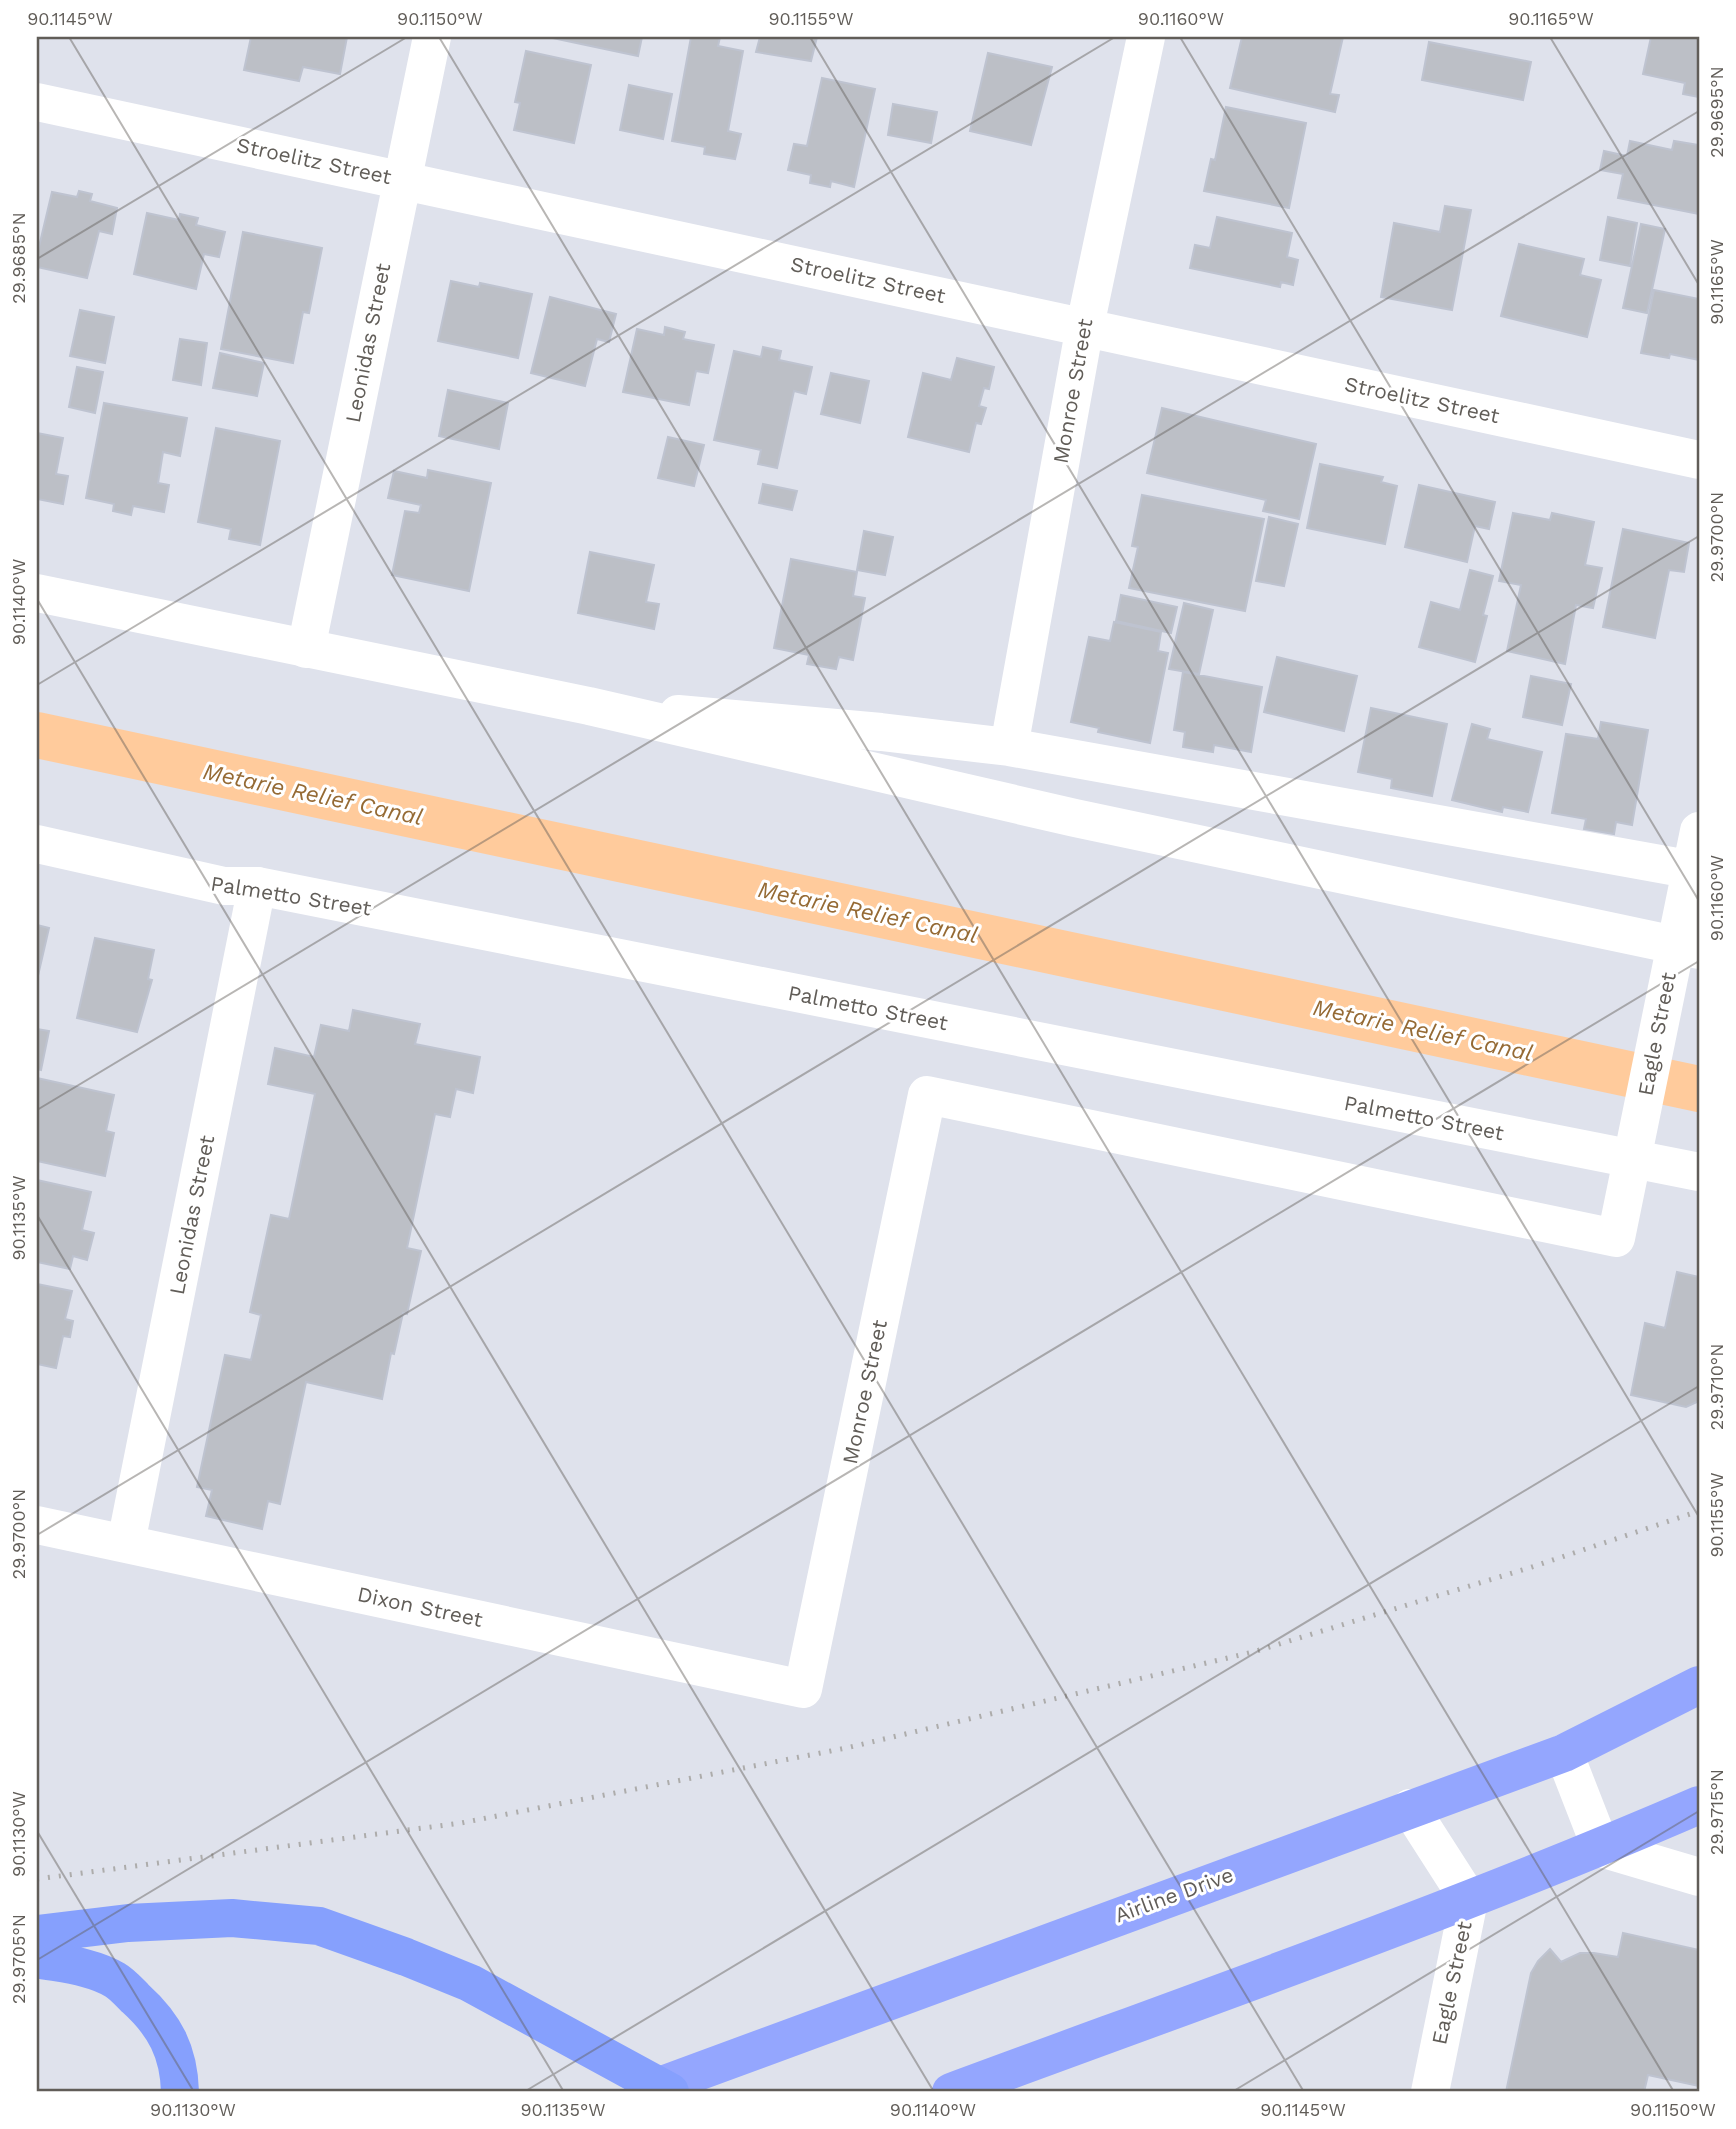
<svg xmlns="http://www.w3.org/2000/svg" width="1736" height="2129" font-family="'Work Sans',sans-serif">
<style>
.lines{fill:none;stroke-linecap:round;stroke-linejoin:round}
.canal{stroke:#ffcb9c;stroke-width:46}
.building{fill:#bcbfc6;stroke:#bec3d0;stroke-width:2}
.minor{stroke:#fff;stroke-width:38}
.tertiary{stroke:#fff;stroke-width:38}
.trunk{stroke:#94a6fe;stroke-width:38}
.motorway{stroke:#86a0fd;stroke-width:38}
.rail{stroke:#adacab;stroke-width:5;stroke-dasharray:2 9;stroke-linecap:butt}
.ticks{fill:none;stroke:#615d58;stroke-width:2;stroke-opacity:0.45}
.labels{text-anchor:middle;stroke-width:6;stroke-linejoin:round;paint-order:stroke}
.street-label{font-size:21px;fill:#615d58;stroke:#fff}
.water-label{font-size:23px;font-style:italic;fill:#956a34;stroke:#fff}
.neatline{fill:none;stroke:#615d58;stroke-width:2.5}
.ticks-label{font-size:18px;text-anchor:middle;fill:#615d58}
</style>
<rect width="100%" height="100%" fill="#dfe2ec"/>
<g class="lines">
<!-- canal -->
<path class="canal" d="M37 735 1699 1089"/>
</g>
<!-- building -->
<path class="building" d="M251 37H347L340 74 303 67 299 81 244 70Z
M548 37H642L638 56Z
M691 37H720L718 46 743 51 728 131 741 134 735 159 704 154 705 147 672 141Z
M760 37H817L811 61 756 52Z
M1242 37H1343L1330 94 1339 95 1335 112 1230 88Z
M1651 37H1699V97L1683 94 1685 83 1643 74Z
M1429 42 1531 62 1523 100 1422 80Z
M526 51 591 65 574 143 514 130 520 103 515 102Z
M988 53 1052 67 1031 145 970 131Z
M822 78 875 89 854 187 831 181 830 187 810 183 811 175 788 170 794 144 807 146Z
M629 85 672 94 663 139 620 130Z
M893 104 937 112 931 143 888 135Z
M1226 107 1306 123 1289 208 1204 191 1211 159 1215 160Z
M1630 141 1672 150 1674 141 1699 145V214L1618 198 1623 174 1600 170 1604 151 1627 156Z
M79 191 92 194 90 201 117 208 112 234 99 231 87 278 37 267V255L52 192 77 197Z
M1445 206 1471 210 1452 310 1381 297 1394 223 1440 232Z
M147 213 179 220 180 214 198 218 196 225 225 232 219 257 204 254 196 289 134 274Z
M1217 217 1292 233 1287 257 1298 260 1293 285 1281 282 1280 287 1190 268 1195 245 1210 248Z
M1608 217 1637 223 1630 266 1600 260Z
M1641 224 1665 229 1647 313 1623 308Z
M243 232 322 248 309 313 303 312 293 363 221 349Z
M1519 244 1584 259 1580 275 1601 280 1587 337 1501 316Z
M451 281 479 287 480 283 532 294 518 358 438 341Z
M1654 290 1699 299V360L1670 354 1669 358 1641 353Z
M550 297 616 314 609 342 597 339 585 386 531 373Z
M80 310 114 317 105 363 70 356Z
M665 327 685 332 683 339 714 345 708 373 696 371 689 405 623 392 637 329 664 335Z
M180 339 207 343 201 385 173 380Z
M763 347 781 351 779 360 812 367 806 394 794 391 777 468 758 464 761 450 714 440 734 351 761 357Z
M220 353 264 363 257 396 213 388Z
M957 358 994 367 989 389 984 388 979 406 986 408 981 424 976 423 969 452 908 437 923 373 951 380Z
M77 367 103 372 95 413 69 407Z
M831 373 869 381 860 423 821 414Z
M448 390 508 403 499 449 439 436Z
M104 403 187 418 180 456 163 452 158 483 169 485 164 512 133 506 131 515 113 511 114 504 86 498Z
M1162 408 1316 444 1299 519 1263 511 1266 500 1147 473Z
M216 428 280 441 260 545 229 539 231 529 198 522Z
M37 433 63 438 56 474 68 476 63 504 37 499Z
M668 437 704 445 694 486 658 478Z
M1320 464 1383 477 1381 482 1397 486 1385 544 1307 528Z
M428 470 491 483 469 591 392 575 405 511 419 513 421 505 388 498 394 471 427 478Z
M763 484 797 491 792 510 759 503Z
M1419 485 1495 502 1489 529 1475 526 1467 562 1405 547Z
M1142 495 1264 519 1245 611 1129 588 1138 547 1132 546Z
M1513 513 1550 520 1552 513 1594 522 1585 565 1602 568 1593 608 1576 605 1565 664 1507 651 1521 585 1499 581Z
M1269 517 1298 524 1284 586 1256 581Z
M1623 529 1689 543 1684 572 1669 570 1655 638 1603 627Z
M864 531 893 537 885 575 857 570Z
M590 552 654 565 646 602 659 604 654 629 578 613Z
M791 559 857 572 853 596 865 598 853 660 839 657 836 669 807 664 809 655 774 648Z
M1470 570 1493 576 1483 615 1487 616 1475 662 1419 647 1431 602 1460 610Z
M1121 595 1177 607 1171 633 1116 621Z
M1184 603 1213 610 1199 674 1169 669Z
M1114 622 1161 632 1158 651 1168 653 1150 743 1098 732 1099 728 1071 722 1089 637 1110 641Z
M1277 657 1357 676 1344 731 1264 712Z
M1183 672 1262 687 1251 752 1214 745 1213 752 1183 747 1185 732 1174 730Z
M1531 676 1571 684 1562 725 1523 717Z
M1371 708 1447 724 1432 796 1391 788 1392 779 1358 772Z
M1601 722 1648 730 1632 825 1616 822 1614 834 1584 829 1586 819 1552 813 1566 734 1598 739Z
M1472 724 1490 729 1487 739 1542 752 1528 812 1503 807 1502 812 1452 800Z
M37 925 49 928 37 980Z
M95 938 154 950 148 979 152 980 137 1032 77 1018Z
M353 1010 420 1024 415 1044 480 1057 473 1093 456 1089 450 1117 435 1114 407 1248 421 1251 407 1314 403 1313 394 1354 391 1353 382 1399 306 1382 280 1504 268 1501 262 1529 206 1516 212 1490 197 1487 225 1355 251 1360 261 1315 250 1312 271 1215 289 1219 315 1094 268 1084 275 1048 314 1057 321 1025 349 1031Z
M37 1029 49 1031 41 1070 37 1069Z
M37 1078 114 1095 106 1131 114 1133 105 1176 37 1161Z
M37 1180 91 1192 82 1230 94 1233 87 1260 73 1256 70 1269 37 1262Z
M1677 1272 1699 1277V1401L1686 1407 1631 1395 1645 1323 1665 1328Z
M37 1284 72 1291 65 1319 73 1321 70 1337 63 1336 56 1368 37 1364Z
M1623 1933 1699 1950V2086L1648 2075 1644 2092H1506L1531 1973 1538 1961 1550 1949 1561 1962 1580 1953H1594L1618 1957Z"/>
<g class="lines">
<!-- minor -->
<path class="minor" d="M37 102 1699 460
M306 649 432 37
M678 714 881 732 1009 747 1699 871
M1009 747 1085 326 1146 37
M37 1525 803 1689 927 1095 1616 1238 1699 831
M126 1543 257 886
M1410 1808 1469 1900 1430 2092"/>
<!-- tertiary -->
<path class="tertiary" d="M37 593 589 706 1075 818 1699 950
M37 844 224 886H257L1699 1172
M1564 1753 1601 1848 1699 1877"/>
<!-- trunk -->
<path class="trunk" d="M643 2092 1564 1753 1699 1685
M951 2092C1202 1999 1454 1911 1699 1805"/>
<!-- motorway -->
<path class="motorway" d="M37 1934 128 1923 232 1918 319 1926 406 1957 470 1983 670 2092
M37 1959C62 1964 92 1966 115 1980 122 1984 129 1992 135 1998 165 2025 179 2052 180 2092"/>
<!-- rail -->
<path class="rail" d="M37 1879 461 1823 846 1748 1253 1652 1532 1567 1699 1511"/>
</g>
<!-- ticks -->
<path class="ticks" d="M69 37 1304 2092M439 37 1674 2092M810 37 1699 1517M1180 37 1699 901M1550 37 1699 285M37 259 407 37M37 599 934 2092M37 685 1115 37M37 1110 1699 111M37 1215 564 2092M37 1535 1699 536M37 1831 194 2092M37 1960 1699 961M524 2092 1699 1386M1232 2092 1699 1811"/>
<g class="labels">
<!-- street labels -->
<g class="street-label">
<text transform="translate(314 161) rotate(12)" y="7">Stroelitz Street</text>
<text transform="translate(868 280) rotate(12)" y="7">Stroelitz Street</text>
<text transform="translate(368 343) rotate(-79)" y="7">Leonidas Street</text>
<text transform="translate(1073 391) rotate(-80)" y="7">Monroe Street</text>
<text transform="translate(1422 400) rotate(12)" y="7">Stroelitz Street</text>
<text transform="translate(291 896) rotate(9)" y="7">Palmetto Street</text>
<text transform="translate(868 1008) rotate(11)" y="7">Palmetto Street</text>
<text transform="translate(1657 1034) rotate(-79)" y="7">Eagle Street</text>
<text transform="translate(1424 1118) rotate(11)" y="7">Palmetto Street</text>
<text transform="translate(192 1215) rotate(-79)" y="7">Leonidas Street</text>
<text transform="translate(865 1392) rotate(-78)" y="7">Monroe Street</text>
<text transform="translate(420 1607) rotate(12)" y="7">Dixon Street</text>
<text transform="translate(1174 1895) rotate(-20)" y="7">Airline Drive</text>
<text transform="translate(1452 1983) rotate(-78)" y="7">Eagle Street</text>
</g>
<!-- water labels -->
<g class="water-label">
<text transform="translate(313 794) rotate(12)" y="8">Metarie Relief Canal</text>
<text transform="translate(868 912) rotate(12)" y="8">Metarie Relief Canal</text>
<text transform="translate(1423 1030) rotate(12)" y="8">Metarie Relief Canal</text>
</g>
</g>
<!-- border -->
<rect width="1736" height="2129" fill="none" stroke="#ffffff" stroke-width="77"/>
<rect x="38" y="38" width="1660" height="2052" class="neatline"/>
<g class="ticks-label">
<text x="70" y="25">90.1145°W</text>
<text x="440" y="25">90.1150°W</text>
<text x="811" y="25">90.1155°W</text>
<text x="1181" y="25">90.1160°W</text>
<text x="1551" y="25">90.1165°W</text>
<text transform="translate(1717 112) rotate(-90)" y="6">29.9695°N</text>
<text transform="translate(19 258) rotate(-90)" y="6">29.9685°N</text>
<text transform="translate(1717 282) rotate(-90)" y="6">90.1165°W</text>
<text transform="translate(1717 537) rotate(-90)" y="6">29.9700°N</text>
<text transform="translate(19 602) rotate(-90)" y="6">90.1140°W</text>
<text transform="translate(1717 898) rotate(-90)" y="6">90.1160°W</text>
<text transform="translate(19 1218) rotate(-90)" y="6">90.1135°W</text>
<text transform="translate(1717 1387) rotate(-90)" y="6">29.9710°N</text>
<text transform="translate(1717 1515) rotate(-90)" y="6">90.1155°W</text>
<text transform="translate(19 1534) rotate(-90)" y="6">29.9700°N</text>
<text transform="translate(1717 1812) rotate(-90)" y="6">29.9715°N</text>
<text transform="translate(19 1834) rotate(-90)" y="6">90.1130°W</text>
<text transform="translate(19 1959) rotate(-90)" y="6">29.9705°N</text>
<text x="193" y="2116">90.1130°W</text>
<text x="563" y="2116">90.1135°W</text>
<text x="933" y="2116">90.1140°W</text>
<text x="1303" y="2116">90.1145°W</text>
<text x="1673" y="2116">90.1150°W</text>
</g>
</svg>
